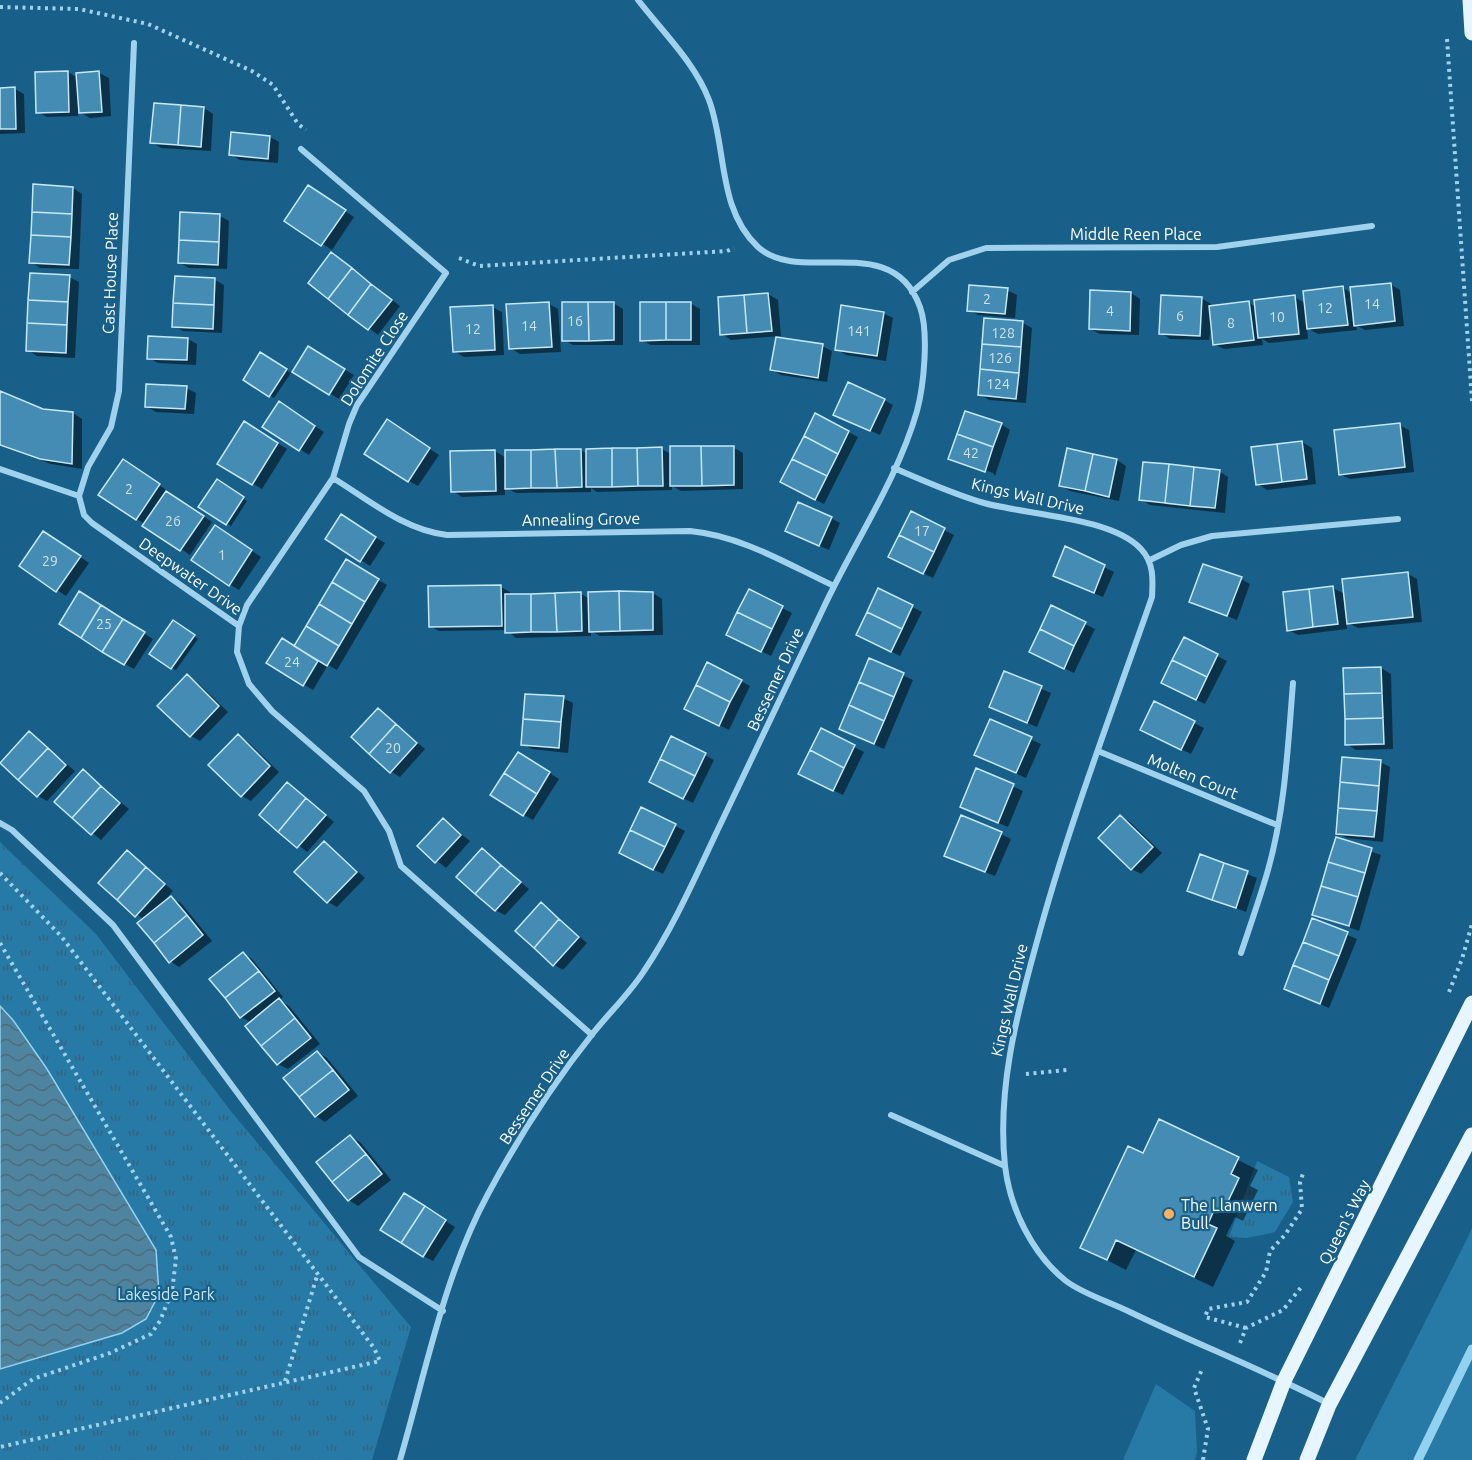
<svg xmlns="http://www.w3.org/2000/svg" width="1472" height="1460" font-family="Ubuntu,sans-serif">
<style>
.grass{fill:#2779a6}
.park{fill:url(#park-tufts)}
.water{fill:url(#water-waves);stroke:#92d1f0;stroke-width:1.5}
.shadow{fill:#0007}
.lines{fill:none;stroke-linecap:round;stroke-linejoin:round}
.stream{stroke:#92d1f0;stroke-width:9}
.building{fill:#448cb3;stroke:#c5e8fa;stroke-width:1.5}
.path{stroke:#a0d2ee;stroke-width:4;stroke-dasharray:3 4.5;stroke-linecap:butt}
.street{stroke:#a0d2ee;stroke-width:6}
.primary{stroke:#e6f5ff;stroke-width:15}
.poi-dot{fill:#ffb05c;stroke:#185f89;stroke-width:2}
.labels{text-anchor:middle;stroke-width:4.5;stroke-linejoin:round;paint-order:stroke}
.number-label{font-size:14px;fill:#d0e2ec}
.street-label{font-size:16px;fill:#fff;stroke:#185f89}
.poi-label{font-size:16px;fill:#fff;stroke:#185f89;text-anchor:start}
.park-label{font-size:16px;fill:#c5e8fa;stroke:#185f89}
</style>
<defs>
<pattern id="park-tufts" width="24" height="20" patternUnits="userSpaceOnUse" patternTransform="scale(1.5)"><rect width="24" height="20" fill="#2779a6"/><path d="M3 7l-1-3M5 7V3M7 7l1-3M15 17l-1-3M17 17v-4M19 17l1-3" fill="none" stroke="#3a6279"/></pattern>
<pattern id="water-waves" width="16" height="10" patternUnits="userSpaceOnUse" patternTransform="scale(1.5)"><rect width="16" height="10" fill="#4f84a0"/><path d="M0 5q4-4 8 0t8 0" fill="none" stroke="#4e6b7a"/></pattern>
</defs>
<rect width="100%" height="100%" fill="#185f89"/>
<!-- grass -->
<path class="grass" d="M1472 1228V1460H1355L1465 1243Z
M1156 1384 1195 1411 1197 1452 1195 1460H1123Z"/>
<!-- park -->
<path class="park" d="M0 842 96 934 230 1110 411 1327 372 1460H0Z
M1257 1161 1289 1177 1293 1202 1275 1232 1247 1238 1229 1237Z"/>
<!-- water -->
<path class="water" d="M0 1006 13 1020 47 1069 156 1250 159 1294 146 1319 122 1333 0 1369Z"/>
<!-- shadow -->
<path class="shadow" d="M68 72 78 78 99 73 109 78 111 116 90 118 78 111V116L47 117 38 112Z
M0 89H15L24 94 25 133 0 134Z
M204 108 213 114 211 151 161 148 152 142Z
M270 137 279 142 278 163 240 160 230 154Z
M73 188 82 194 79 269 40 268 31 262Z
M318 193 354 217 332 250 286 220Z
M182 214 220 216 229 221 227 269 189 268 179 262Z
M341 260 400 306 378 335 310 283Z
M69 277 79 282 75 358 37 356 28 350Z
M215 280 224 285 222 333 183 331 174 326Z
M1390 284 1400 290 1404 326 1365 330 1356 325 1357 330 1318 334 1307 328 1308 339 1269 343 1262 339 1263 345 1224 349 1214 344 1212 321 1209 340 1170 339 1161 333 1201 298 1211 304 1210 307 1249 303 1256 307 1294 297 1305 303 1343 288 1352 293Z
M1007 290 1017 295 1015 318 978 315 968 310Z
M1131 293 1140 299 1139 335 1100 334 1090 329Z
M768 294 778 300 781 336 731 340 722 334 719 298Z
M613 303 623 309V345H573L564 340Z
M690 303 700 309V345H651L641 340Z
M549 304 558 309 561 352 520 354 510 348Z
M492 307 502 312 504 355 464 357 454 351Z
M883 313 893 318 886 361 846 355 837 349Z
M1023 323 1032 328 1026 403 989 400 979 394Z
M188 339 197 344 196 365 158 363 149 358Z
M822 346 832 351 827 382 781 375 772 370Z
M308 348 354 375 339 399 294 371Z
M261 354 291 373 274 398 245 379Z
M186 388 196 393 194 414 156 412 147 407Z
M0 393 43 410 73 413 82 419V469L51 464 0 446Z
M884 400 893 405 880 435 844 419Z
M289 409 324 432 309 455 265 427Z
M816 415 858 437 824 504 791 487Z
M1001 424 1010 430 995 476 993 473 950 458Z
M1399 425 1409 430 1414 472 1350 479 1340 474Z
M397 427 439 455 418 486 409 481Z
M254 428 287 449 262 489 219 464Z
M1302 442 1312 448 1316 484 1267 490 1258 484Z
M734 448 743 453V489L681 491 672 486V490L597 492 591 488V492L516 493 505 487V495L462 497 453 491 495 451 506 458 581 450 587 454 662 449 671 454Z
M1117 460 1126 466 1119 501 1070 491 1061 485Z
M132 466 212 522 190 555 137 519Z
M1219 471 1228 477 1225 513 1150 505 1140 499Z
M217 481 247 501 231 526 200 506Z
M911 513 954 535 933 578 899 562Z
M831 518 840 523 829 550 796 536Z
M350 522 385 543 370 566 361 560Z
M225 532 261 557 239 590 229 584Z
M53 538 89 563 66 596 57 590Z
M1065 548 1114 572 1103 597 1064 581Z
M346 561 387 585 337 670 328 665 313 690 268 663 295 648Z
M1408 574 1417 579 1422 622 1358 628 1346 622 1347 629 1298 635 1289 630 1333 588 1345 594Z
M1241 579 1250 584 1237 620 1191 602Z
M501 587 510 592V595L581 594 590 599 653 593 662 599 663 635 600 636 591 631V636L516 638 506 630 439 631 430 626Z
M879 590 922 612 900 656 867 639Z
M749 591 792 613 771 656 737 640Z
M89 599 153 639 134 669 125 664Z
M1052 607 1095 629 1074 673 1040 656Z
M177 624 198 639 176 670 172 668Z
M1184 639 1227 661 1205 704 1172 688Z
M870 660 913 680 884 749 850 734Z
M1381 668 1391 674 1393 749 1356 750 1347 744 1344 669Z
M1004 673 1051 693 1037 727 1000 712Z
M187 676 197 682 228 712 200 741 191 736Z
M741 681 750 686 729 730 695 713Z
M563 698 573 703 568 753 532 749 523 744Z
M1155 703 1204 728 1191 754 1152 735Z
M379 710 425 749 400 777 390 771Z
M990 721 1041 744 1026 778 985 760Z
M821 730 864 752 843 795 810 779Z
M29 733 75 771 47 801 38 796Z
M239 736 248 742 279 772 251 801 242 796Z
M705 755 714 760 693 803 660 787Z
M528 759 559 779 533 820 524 815Z
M1380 762 1390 767 1383 842 1347 838 1337 833Z
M977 770 1023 791 1008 827 971 811Z
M83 771 129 809 101 840 56 801Z
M288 784 334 822 307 852 261 815Z
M642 809 685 831 663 874 630 858Z
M1121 817 1130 822 1162 853 1141 874 1132 869Z
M443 820 470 841 446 868 419 846Z
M1001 834 1011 839 995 876 955 860Z
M1337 839 1381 855 1359 931 1314 914Z
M325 842 365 878 337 907 328 902Z
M483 850 529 889 505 915 495 910Z
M128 852 173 891 163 902 171 898 181 903 212 941 179 967 170 961 144 920 100 883Z
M1201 856 1257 878 1246 912 1189 891Z
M541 904 587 943 563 970 553 964Z
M1313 920 1357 939 1329 1008 1285 989Z
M243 953 252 959 283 997 279 1000 289 1006 320 1044 288 1069 278 1064 247 1026 252 1023 241 1017Z
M317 1052 327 1058 358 1096 325 1122 316 1116Z
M1160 1121 1258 1170 1250 1186 1258 1190 1243 1221 1235 1217 1226 1236 1235 1241 1213 1287 1136 1250 1126 1270 1082 1247 1144 1155Z
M350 1137 360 1142 391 1180 358 1206 349 1200Z
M413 1200 455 1227 433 1261 423 1256Z"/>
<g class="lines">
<!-- stream -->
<path class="stream" d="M1418 1460 1472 1349"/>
</g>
<!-- building -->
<path class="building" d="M68 71 69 112 36 113 35 72Z
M99 71 102 112 79 113 76 73Z
M15 87 16 129H0V88Z
M154 103 181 105 178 145 150 143Z
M181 105 204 107 201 147 178 145Z
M231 132 270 136 268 159 229 155Z
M33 184 73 187 72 214 32 212Z
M308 185 346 210 321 246 284 221Z
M32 212 72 214 71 237 31 235Z
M180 212 220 214 219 242 179 240Z
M31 235 71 237 69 265 29 263Z
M179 240 219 242 218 265 178 263Z
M331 252 352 268 328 299 308 283Z
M352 268 371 284 348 315 328 299Z
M30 273 70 275 68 302 28 300Z
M175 276 215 278 214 305 173 303Z
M1391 283 1395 321 1354 326 1350 287Z
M371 284 392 300 368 330 348 315Z
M969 285 1008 288 1005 314 967 311Z
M1343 286 1348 325 1307 329 1303 291Z
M1090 290 1131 292 1130 331 1089 329Z
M768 293 772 331 747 333 744 295Z
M744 295 747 333 720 335 718 297Z
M1161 295 1202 297 1200 336 1159 334Z
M1295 295 1299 334 1258 338 1254 300Z
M28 300 68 302 67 325 27 323Z
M1249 301 1254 340 1213 345 1209 306Z
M549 302 552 347 509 349 506 304Z
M562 302H588L589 341H562Z
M588 302H614V340L589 341Z
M640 302H666V340L640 341Z
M666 302H691V340H666Z
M173 303 214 305 213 329 172 327Z
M493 305 495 350 453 352 450 307Z
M841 305 884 312 877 356 835 350Z
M984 318 1023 321 1021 347 982 344Z
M27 323 67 325 66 353 26 351Z
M148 336 188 338 187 360 147 359Z
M776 337 823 344 818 378 770 370Z
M982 344 1021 347 1019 373 980 369Z
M308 346 345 369 329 395 292 372Z
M260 352 287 369 269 397 243 380Z
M980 369 1019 373 1016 399 978 395Z
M848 382 885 399 870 431 833 415Z
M146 384 187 386 185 409 145 407Z
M0 391 43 409 73 412 72 464 40 459 0 445Z
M279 401 315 426 299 451 262 427Z
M965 411 1002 423 993 447 957 434Z
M815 413 849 431 838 454 804 436Z
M387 419 430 448 408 482 364 454Z
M244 421 278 443 252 485 217 464Z
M1400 423 1405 467 1339 475 1334 430Z
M957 434 993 447 985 472 948 459Z
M804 436 838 454 827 476 792 459Z
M1302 441 1307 479 1282 482 1277 444Z
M1277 444 1282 482 1256 485 1251 447Z
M670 446H701L702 486H670Z
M701 446H734V485L702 486Z
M662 447 663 486H638L637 448Z
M612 448H637L638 486 612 487Z
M612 448V487H586V449Z
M1067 448 1093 454 1085 491 1059 486Z
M555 449 557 488H531V450Z
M555 449H581L582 487 557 488Z
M495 450 496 491 451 492 450 451Z
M505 450H531V488L505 489Z
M1093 454 1117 459 1109 497 1085 491Z
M123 459 160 484 136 520 98 495Z
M792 459 827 476 815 500 780 482Z
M1143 462 1169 464 1165 503 1139 500Z
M1169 464 1194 467 1190 506 1165 503Z
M1194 467 1220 470 1215 508 1190 506Z
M217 479 244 497 226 525 198 507Z
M166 491 204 516 180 551 142 526Z
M798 502 832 517 819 546 785 531Z
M911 511 945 528 934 552 899 535Z
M341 514 376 537 360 562 325 539Z
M215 525 252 550 229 586 191 560Z
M43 531 81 556 56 592 19 566Z
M899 535 934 552 923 574 888 557Z
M1065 546 1105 565 1094 593 1053 576Z
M346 559 379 579 365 602 332 582Z
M1203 564 1242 577 1227 616 1189 602Z
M1408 572 1413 617 1347 624 1342 579Z
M332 582 365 602 352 624 319 604Z
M501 585 502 626 429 627 428 586Z
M1333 586 1338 624 1313 627 1309 589Z
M878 588 913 605 902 629 867 612Z
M749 589 783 606 772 629 737 612Z
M1309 589 1313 627 1287 631 1283 592Z
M79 591 101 605 81 638 59 624Z
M619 591 653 592V630L620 631Z
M619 591 620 631 589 632 588 592Z
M581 592 582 631 557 632 555 593Z
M555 593 557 632H531V594Z
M505 594H531V632L505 633Z
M319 604 352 624 339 646 306 626Z
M101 605 123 619 102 652 81 638Z
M1051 605 1086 622 1074 646 1040 629Z
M737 612 772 629 761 652 726 635Z
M867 612 902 629 891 652 856 635Z
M123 619 145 632 124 665 102 652Z
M173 620 195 635 171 669 149 654Z
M306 626 339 646 327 666 294 646Z
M1040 629 1074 646 1064 669 1029 652Z
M1184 637 1218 654 1207 677 1172 660Z
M282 638 318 661 303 686 266 663Z
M869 658 904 673 894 697 859 682Z
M1172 660 1207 677 1196 700 1161 683Z
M707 662 742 680 730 702 696 685Z
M1381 667 1382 693 1344 694 1343 668Z
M1004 671 1042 686 1027 723 989 707Z
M187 674 219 706 190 737 157 706Z
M859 682 894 697 884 721 849 705Z
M696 685 730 702 719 726 684 709Z
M1382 693 1383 718 1345 719 1344 694Z
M525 694 564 696 561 722 523 719Z
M1154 701 1195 721 1181 750 1140 730Z
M849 705 884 721 874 744 839 729Z
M378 708 396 724 369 754 351 737Z
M1383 718 1384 744 1345 745V719Z
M523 719 561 722 559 748 521 745Z
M990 719 1032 737 1016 773 974 755Z
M396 724 417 743 390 773 369 754Z
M821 728 855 745 844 768 810 750Z
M29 731 48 748 18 780 0 763Z
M238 734 270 766 241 797 208 765Z
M671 736 706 753 695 776 660 759Z
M48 748 66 765 37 797 18 780Z
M810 750 844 768 833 791 798 774Z
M518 752 550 772 537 794 504 773Z
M1342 757 1381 760 1379 786 1340 782Z
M660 759 695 776 683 799 649 782Z
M976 768 1014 784 998 823 960 807Z
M83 769 101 786 72 818 54 802Z
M504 773 537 794 523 816 490 795Z
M287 782 306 798 278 832 259 815Z
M1340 782 1379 786 1377 811 1338 808Z
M101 786 120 803 91 835 72 818Z
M306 798 326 815 297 848 278 832Z
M641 807 676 824 665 847 630 830Z
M1338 808 1377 811 1374 837 1336 834Z
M961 815 1002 832 985 872 944 856Z
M1120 815 1153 847 1131 870 1098 838Z
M443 818 461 835 435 863 417 846Z
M630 830 665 847 653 870 619 853Z
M1336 837 1372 848 1365 873 1328 862Z
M324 841 357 872 327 903 294 872Z
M482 848 501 865 475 894 456 877Z
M127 850 146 867 117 900 98 883Z
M1200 854 1224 863 1212 900 1187 891Z
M1328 862 1365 873 1358 897 1321 886Z
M1224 863 1248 871 1236 908 1212 900Z
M501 865 521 882 495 911 475 894Z
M146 867 165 884 135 917 117 900Z
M1321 886 1358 897 1349 926 1312 915Z
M171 896 187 915 154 943 137 923Z
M541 902 559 919 534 948 515 931Z
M187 915 203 935 169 963 154 943Z
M1312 918 1348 932 1339 956 1303 942Z
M559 919 579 937 553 966 534 948Z
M1303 942 1339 956 1329 980 1293 965Z
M243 952 259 971 225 998 209 979Z
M1293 965 1329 980 1320 1004 1284 989Z
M259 971 275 991 240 1018 225 998Z
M279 998 295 1018 261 1046 245 1026Z
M295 1018 311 1038 277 1065 261 1046Z
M317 1051 333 1070 299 1097 283 1078Z
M333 1070 349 1090 315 1117 299 1097Z
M1159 1119 1239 1157 1231 1174 1239 1178 1223 1212 1215 1208 1208 1224 1217 1228 1194 1277 1116 1240 1107 1260 1080 1248 1128 1146 1143 1153Z
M350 1135 366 1154 332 1182 316 1162Z
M366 1154 382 1174 348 1201 332 1182Z
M404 1193 425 1206 401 1243 380 1230Z
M425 1206 446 1220 423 1257 401 1243Z"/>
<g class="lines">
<!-- path -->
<path class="path" d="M0 7 79 9 148 24 252 71 273 85 298 124 306 130
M1447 39 1472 401
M459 258 479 266 727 251 734 248
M0 873 61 936 374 1348 380 1361 0 1447
M0 943 171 1237 176 1259 172 1291 160 1321 151 1334 110 1353 33 1379 0 1403
M1449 992 1462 959 1472 924
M1026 1074 1067 1070
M1246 1328 1205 1317 1208 1309 1247 1302 1266 1272 1270 1251 1285 1235 1302 1209 1300 1182 1304 1171
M1240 1343 1246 1328 1283 1310 1302 1286
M285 1381 317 1276
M1203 1460 1208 1429 1194 1388 1203 1367"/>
<!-- street -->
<path class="street" d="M912 292 949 260 986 248 1217 247 1372 226
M894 468C924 481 953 494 984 503 1027 515 1111 517 1141 549 1154 563 1153 579 1152 597 1112 712 1068 826 1036 945 1016 1017 997 1091 1005 1166 1010 1208 1032 1254 1066 1281 1083 1294 1110 1302 1130 1312 1196 1344 1264 1370 1329 1404
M0 469 79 496 84 515 92 523 239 626 237 652 249 684 272 711 364 791 389 831 401 866 592 1035
M333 478C369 500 404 530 447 535L690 531C742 536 787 564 834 586
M79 496 88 467 111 427 119 391 134 43
M1150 560 1181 545 1212 536 1398 519
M239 626 247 605 333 478 349 424 357 405 446 273 301 149
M1098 751 1277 825
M0 823 12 830 113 925 359 1257 443 1311
M1241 953C1250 926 1260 898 1268 870 1285 810 1288 745 1293 683
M891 1115 1005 1166
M400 1460C426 1371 444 1275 488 1194 518 1138 554 1082 594 1032 610 1012 630 993 644 971 675 925 697 873 721 823 755 752 789 681 823 609 853 544 897 481 917 411 924 385 929 332 920 307 892 229 800 286 758 247 717 209 727 148 709 100 695 63 662 31 638 0"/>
<!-- primary -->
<path class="primary" d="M1470 0 1472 33
M1254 1460 1284 1381 1472 1003
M1307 1460 1329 1405 1472 1135"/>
</g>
<!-- markers -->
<circle class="poi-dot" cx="1169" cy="1214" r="6"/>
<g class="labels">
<!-- number labels -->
<g class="number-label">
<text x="987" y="304">2</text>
<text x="1372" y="309">14</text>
<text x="1325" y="313">12</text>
<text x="1110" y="316">4</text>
<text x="1180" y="321">6</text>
<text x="1277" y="322">10</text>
<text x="575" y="326">16</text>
<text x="1231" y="328">8</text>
<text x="529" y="331">14</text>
<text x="473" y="334">12</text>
<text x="859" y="336">141</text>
<text x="1003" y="338">128</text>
<text x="1000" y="363">126</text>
<text x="998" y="389">124</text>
<text x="971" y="458">42</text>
<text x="129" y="494">2</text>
<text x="173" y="526">26</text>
<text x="922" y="536">17</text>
<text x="222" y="560">1</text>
<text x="50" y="566">29</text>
<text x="104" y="629">25</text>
<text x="292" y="667">24</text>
<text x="393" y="753">20</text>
</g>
<!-- street labels -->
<g class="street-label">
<text x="1136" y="240">Middle Reen Place</text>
<text transform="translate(110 273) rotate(-88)" y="6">Cast House Place</text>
<text transform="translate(374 358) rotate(-57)" y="6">Dolomite Close</text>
<text transform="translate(1028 496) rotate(13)" y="6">Kings Wall Drive</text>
<text transform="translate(581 519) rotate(-1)" y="6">Annealing Grove</text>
<text transform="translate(191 576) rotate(35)" y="6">Deepwater Drive</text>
<text transform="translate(775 679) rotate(-65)" y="6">Bessemer Drive</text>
<text transform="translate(1193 776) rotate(22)" y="6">Molten Court</text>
<text transform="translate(1009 1000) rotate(-77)" y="6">Kings Wall Drive</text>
<text transform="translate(534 1096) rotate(-56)" y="6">Bessemer Drive</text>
<text transform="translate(1344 1222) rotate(-63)" y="6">Queen's Way</text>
</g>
<!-- poi labels -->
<g class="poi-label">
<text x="1181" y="1211">The Llanwern<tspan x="1181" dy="18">Bull</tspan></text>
</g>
<!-- park labels -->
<g class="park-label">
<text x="166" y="1300">Lakeside Park</text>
</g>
</g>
</svg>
